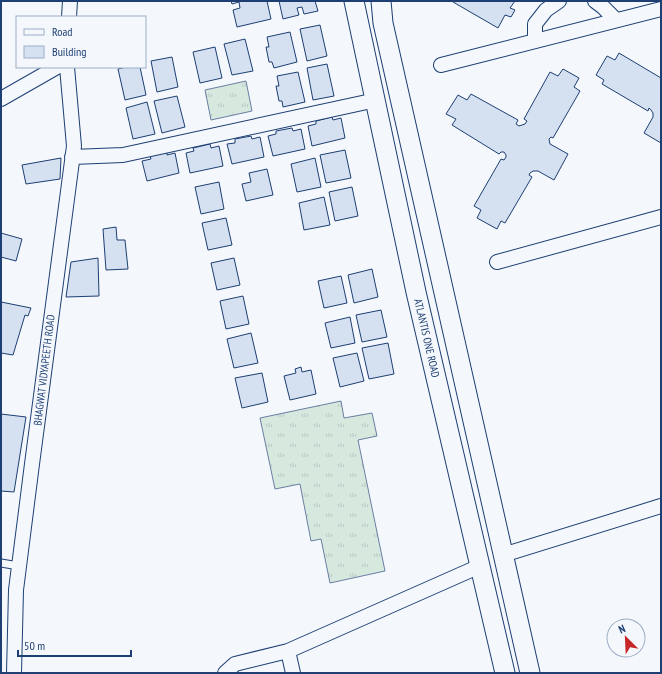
<svg xmlns="http://www.w3.org/2000/svg" width="662" height="674" font-family="'PT Sans Narrow',sans-serif">
<style>
.grass{fill:url(#grass-tufts);stroke:#687fa3}
.building{fill:#d5e0f0;stroke:#1d3f73}
.lines{fill:none;stroke-linecap:round;stroke-linejoin:round}
.lane-casing{stroke:#1d3f73;stroke-width:9}
.street-casing{stroke:#1d3f73;stroke-width:16}
.secondary-casing{stroke:#1d3f73;stroke-width:21}
.lane{stroke:#f4f7fb;stroke-width:7}
.street{stroke:#f4f7fb;stroke-width:14}
.secondary{stroke:#f4f7fb;stroke-width:19}
.labels{text-anchor:middle;stroke-width:3;stroke-linejoin:round;paint-order:stroke}
.street-label{font-size:11px;fill:#1d3f73;stroke:#f4f7fb}
</style>
<defs>
<pattern id="grass-tufts" width="24" height="20" patternUnits="userSpaceOnUse"><rect width="24" height="20" fill="#d7e8df"/><path d="M3 7l-1-3M5 7V3M7 7l1-3M15 17l-1-3M17 17v-4M19 17l1-3" fill="none" stroke="#b8c8c3"/></pattern>
</defs>
<rect width="100%" height="100%" fill="#f4f7fb"/>
<!-- grass -->
<path class="grass" d="M246 81 252 111 211 120 205 90Z
M341 401 344 418 372 413 377 436 358 440 385 571 330 583 321 539 311 541 300 484 275 489 260 418Z"/>
<!-- building -->
<path class="building" d="M231 1H267L271 19 237 27 233 10 240 8 239 2 232 4Z
M279 1H315L318 11 304 14 302 7 297 8 299 15 283 19Z
M453 1H515L510 8 515 10 511 17 505 15 498 28 453 2Z
M320 25 327 56 307 61 300 29Z
M290 32 297 62 274 68 272 62H269L266 47H269L267 37Z
M245 39 253 71 232 75 224 44Z
M215 47 222 78 200 83 193 52Z
M619 53 661 78V143L644 133 653 117V113L651 110 649 108 648 111 602 84 604 80 596 75 607 56 615 60Z
M172 57 178 87 157 92 151 61Z
M327 64 334 96 313 100 307 68Z
M126 67H140L146 95 125 100 118 69Z
M563 69 579 78 574 87 580 91 553 138 551 137 549 139 550 144 568 154 554 180 538 171H533L530 173 529 175 532 177 505 223 501 221 497 229 477 218 481 210 474 206 501 159 504 160 506 157V155L504 152H501L499 154 452 125 456 119 446 114 458 95 467 100 471 94 518 120 516 124 519 126 525 124 527 121 524 119 550 72 558 76Z
M298 72 305 102 283 107 282 101H279L276 86H279L277 76Z
M177 96 185 127 162 133 154 101Z
M147 102 155 134 133 139 126 108Z
M332 117 333 120 341 118 345 138 312 146 308 126 316 124V121Z
M292 128 293 131 301 129 305 149 273 156 268 136 276 134V131Z
M251 136 252 139 260 137 264 157 232 164 227 144 235 143V139Z
M210 144 211 148 219 146 223 166 190 173 186 153 194 151 193 148Z
M345 150 351 178 326 183 320 155Z
M167 152V155L175 153 179 173 147 181 142 161 151 159 150 156Z
M61 158 60 179 26 184 22 165Z
M315 158 321 187 297 192 291 164Z
M267 169 273 195 246 201 242 184 251 182 249 173Z
M219 182 224 209 201 214 195 187Z
M352 187 358 216 335 221 329 192Z
M324 197 330 225 304 230 299 203Z
M226 218 232 245 208 250 202 223Z
M116 227 117 240H125L128 269 106 270 103 229Z
M1 233 22 239 16 261 1 257Z
M98 258 99 296 66 297 71 262Z
M234 258 240 285 217 290 211 263Z
M372 269 378 297 354 303 348 275Z
M341 276 347 303 324 308 318 281Z
M243 296 249 324 226 329 220 301Z
M1 302 31 308 28 316 25 315 13 355 1 353Z
M381 310 387 337 362 342 356 315Z
M350 317 355 343 331 348 325 323Z
M251 333 258 363 234 368 227 339Z
M388 343 394 374 369 379 362 348Z
M357 353 364 381 340 387 333 358Z
M301 367 302 372 311 370 316 394 290 400 284 376 296 373 295 369Z
M262 373 268 402 242 408 235 378Z
M1 414 26 417 14 492 1 491Z"/>
<g class="lines">
<!-- lane casing -->
<g class="lane-casing">
<path id="lane" d="M1 563 19 566"/>
</g>
<!-- street casing -->
<g class="street-casing">
<path id="street" d="M595 1 603 7 616 20
M69 17 70 1
M535 41V24L546 10 559 1
M441 65 661 9
M1 99 57 67
M72 157 123 155 376 100
M497 262 661 217
M503 555 661 506
M14 673 16 590 32 464 74 146 67 67
M225 673 235 664 288 651
M293 673 288 651 480 566"/>
</g>
<!-- secondary casing -->
<g class="secondary-casing">
<path id="secondary" d="M354 1 416 292 505 673
M381 1 383 23 530 673"/>
</g>
<!-- lane -->
<use href="#lane" class="lane"/>
<!-- street -->
<use href="#street" class="street"/>
<!-- secondary -->
<use href="#secondary" class="secondary"/>
</g>
<g class="labels">
<!-- street labels -->
<g class="street-label">
<text transform="translate(427 338) rotate(77)" y="4">ATLANTIS ONE ROAD</text>
<text transform="translate(44 370) rotate(-83)" y="4">BHAGWAT VIDYAPEETH ROAD</text>
</g>
</g>
<!-- border -->
<rect width="662" height="674" fill="none" stroke="#1d3f73" stroke-width="4"/>
<!-- legend -->
<rect x="16" y="16" width="130" height="52" fill="#f4f7fb" stroke="#9eadc5"/>
<rect x="24" y="29" width="20" height="6" fill="#f4f7fb" stroke="#9eadc5"/>
<text x="52" y="36" font-size="12" fill="#1d3f73">Road</text>
<rect x="24" y="46" width="20" height="12" fill="#d5e0f0" stroke="#9eadc5"/>
<text x="52" y="56" font-size="12" fill="#1d3f73">Building</text>
<!-- north arrow -->
<g transform="translate(626 638) rotate(336)"><circle r="19" fill="#f4f7fb" stroke="#9eadc5"/>
<path d="M0-3L7 15L0 10L-7 15Z" fill="#c62828"/>
<text y="-6" font-size="11" font-weight="bold" text-anchor="middle" fill="#1d3f73">N</text>
</g>
<!-- scale -->
<path d="M18 650v6h113v-6" fill="none" stroke="#1d3f73" stroke-width="2"/>
<text x="24" y="650" font-size="12" fill="#1d3f73" stroke="#f4f7fb" stroke-width="3" paint-order="stroke">50 m</text>
</svg>
